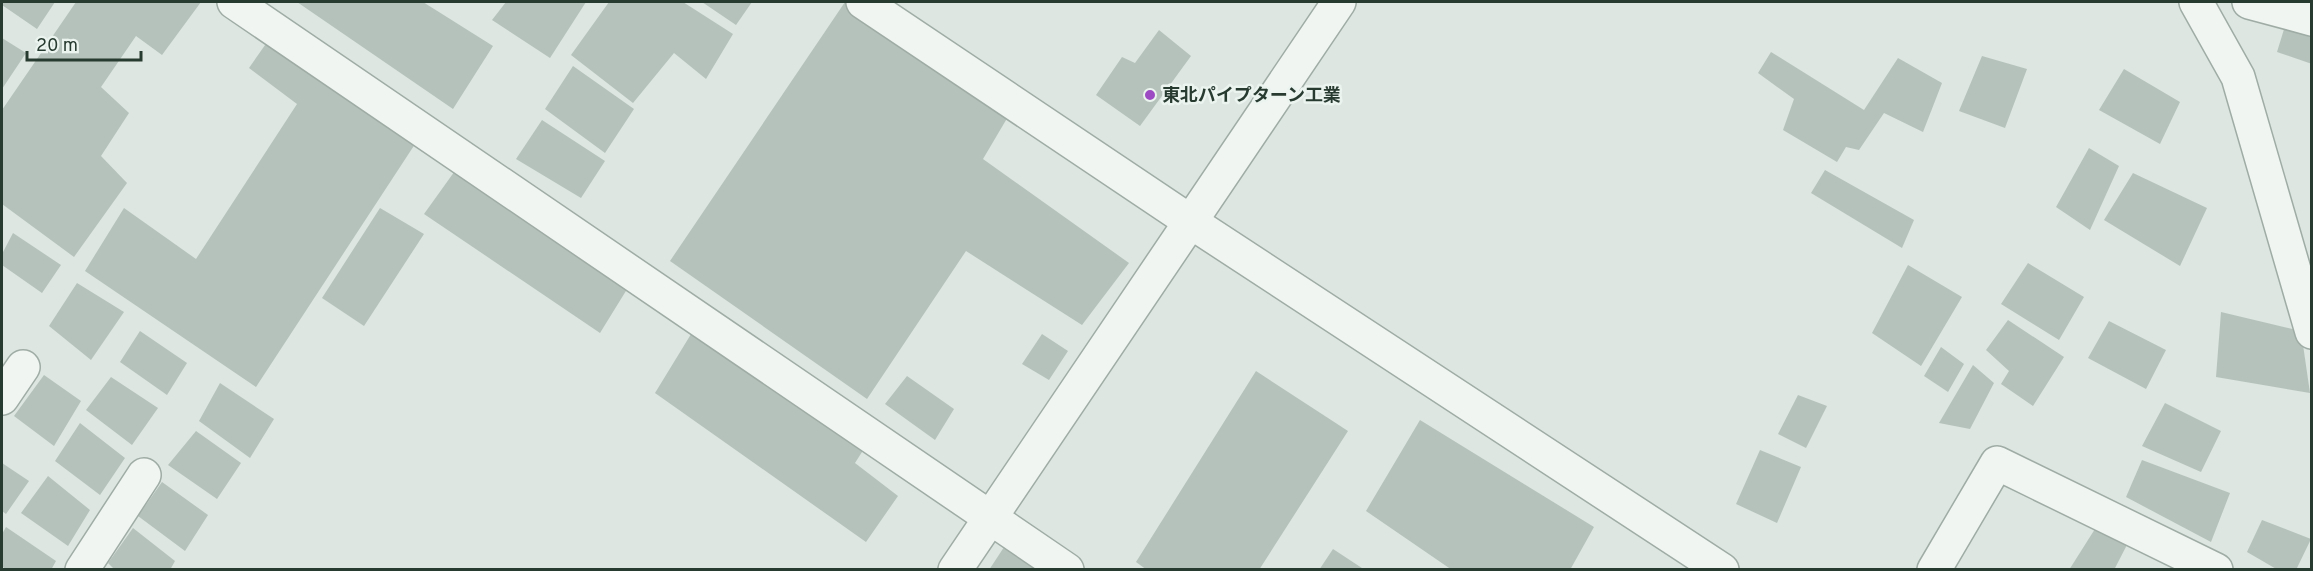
<svg xmlns="http://www.w3.org/2000/svg" width="2313" height="571" font-family="Overpass,'Noto Sans JP',sans-serif">
<style>
.building{fill:#b5c2bb}
.lines{fill:none;stroke-linecap:round;stroke-linejoin:round}
.minor-casing{stroke:#9faca5;stroke-width:36}
.minor{stroke:#f0f5f2;stroke-width:33}
.poi-dot{fill:#9d4bc2;stroke:#ecf4f0;stroke-width:2}
.labels{text-anchor:middle;stroke-width:5;stroke-linejoin:round;paint-order:stroke}
.poi-label{font-size:18px;font-weight:bold;fill:#283b31;stroke:#ecf4f0;text-anchor:start}
</style>
<rect width="100%" height="100%" fill="#dde6e1"/>
<!-- building -->
<path class="building" d="M2 2H55L37 29 2 5Z
M76 2H201L162 55 136 36 101 87 129 113 101 156 127 183 74 257 2 204V110Z
M297 2H423L493 46 453 109Z
M506 2H586L550 58 492 20Z
M609 2H683L733 34 706 79 674 53 633 103 571 55Z
M702 2H752L736 25Z
M845 2 1009 115 983 159 1129 263 1082 325 966 251 867 399 670 261Z
M2285 26 2312 36V64L2277 52Z
M1159 30 1191 56 1140 126 1096 95 1122 57 1135 63Z
M2 38 26 53 2 89Z
M270 38 419 138 256 387 85 271 124 208 196 259 297 104 249 68Z
M1771 52 1864 110 1898 58 1942 83 1923 132 1884 113 1859 150 1846 147 1837 162 1783 130 1794 99 1758 73Z
M1982 56 2027 69 2005 128 1959 111Z
M573 66 634 109 605 153 545 109Z
M2124 69 2180 102 2160 144 2099 110Z
M542 120 605 161 581 198 516 159Z
M2089 148 2119 166 2090 230 2056 207Z
M457 168 629 286 600 333 424 214Z
M1825 170 1914 220 1902 248 1811 193Z
M2133 173 2207 208 2180 266 2104 220Z
M380 208 424 234 364 326 322 298Z
M13 233 61 265 42 293 2 265V254Z
M2028 263 2084 297 2059 340 2001 304Z
M1908 265 1962 297 1921 366 1872 333Z
M77 283 124 312 91 360 49 326Z
M2221 312 2301 331 2310 393 2216 377Z
M2008 320 2064 357 2033 406 2001 384 2009 371 1986 350Z
M2109 321 2166 350 2146 389 2088 358Z
M696 326 869 441 855 463 898 496 866 542 655 393Z
M140 331 187 363 167 395 120 362Z
M1042 334 1068 351 1049 380 1022 364Z
M1941 347 1964 364 1948 392 1924 376Z
M1973 365 1994 383 1970 429 1939 423Z
M1256 371 1348 431 1259 570H1147L1136 562Z
M44 375 81 401 54 446 14 416Z
M907 376 954 409 935 440 885 404Z
M111 377 158 408 132 445 86 410Z
M220 383 274 419 250 458 199 421Z
M1798 395 1827 406 1806 448 1778 434Z
M2165 403 2221 431 2201 472 2142 446Z
M1420 420 1594 527 1570 570H1452L1366 511Z
M80 423 125 458 100 495 55 461Z
M196 431 241 463 217 499 168 465Z
M1760 450 1801 467 1777 523 1736 504Z
M2142 460 2230 493 2211 542 2126 497Z
M2 463 29 481 6 514 2 511Z
M48 476 90 510 68 546 21 513Z
M162 482 208 515 185 551 138 516Z
M2262 520 2311 539 2296 570H2278L2247 552Z
M2100 521 2130 539 2114 570H2069Z
M6 527 56 561 51 570H6L2 566V534Z
M133 528 175 561 170 570H115L108 563Z
M1008 541 1053 570H989Z
M1333 549 1365 570H1319Z"/>
<g class="lines">
<!-- minor casing -->
<g class="minor-casing">
<path id="minor" d="M234 2 1067 570
M863 2 1191 222 1722 570
M2196 2 2238 77 2312 332
M2249 2 2312 19
M2 398 23 367
M82 570 144 475
M955 570 1339 2
M1934 570 1997 463 2216 570"/>
</g>
<!-- minor -->
<use href="#minor" class="minor"/>
</g>
<!-- markers -->
<circle class="poi-dot" cx="1150" cy="95" r="6"/>
<g class="labels">
<!-- poi labels -->
<g class="poi-label">
<text x="1162" y="101">東北パイプターン工業</text>
</g>
</g>
<!-- border -->
<rect width="2313" height="571" fill="none" stroke="#283b31" stroke-width="6"/>
<!-- scale -->
<path d="M27 51v9h114v-9" fill="none" stroke="#283b31" stroke-width="3"/>
<text x="36" y="51" font-size="18" fill="#283b31" stroke="#ecf4f0" stroke-width="4.5" paint-order="stroke">20 m</text>
</svg>
